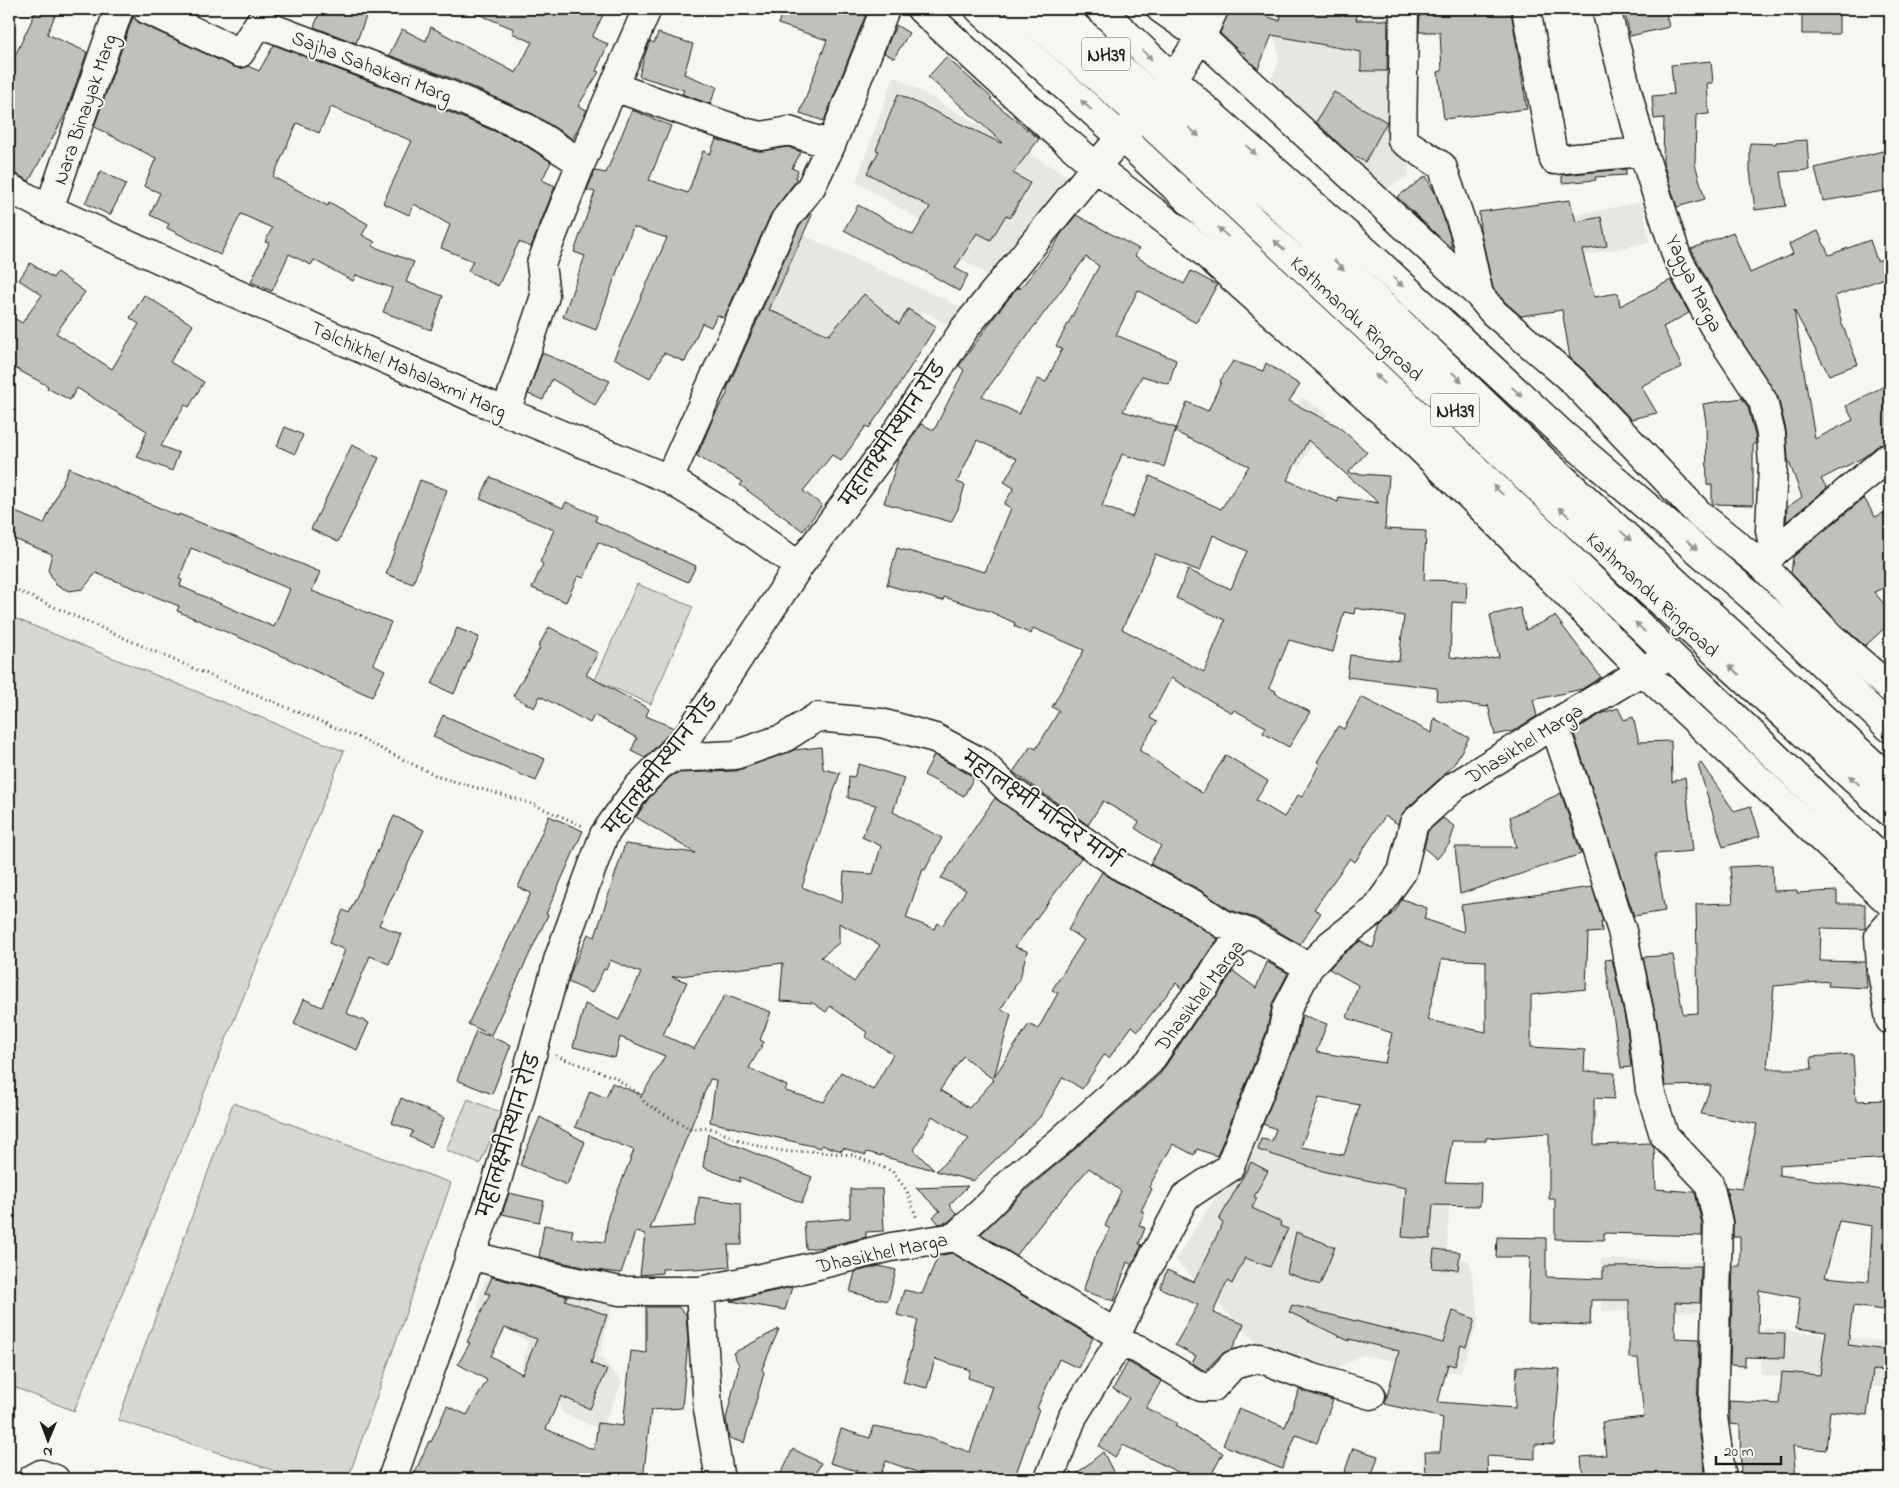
<svg xmlns="http://www.w3.org/2000/svg" width="1899" height="1488" font-family="'Indie Flower','Playpen Sans Deva',sans-serif">
<style>
.built{fill:#e6e6e2}
.green{fill:#d6d6d2;stroke:#797977}
.building{fill:#c0c0bd;stroke:#1c1c1c;fill-rule:evenodd}
.lines{fill:none;stroke-linecap:round;stroke-linejoin:round}
.minor-casing{stroke:#1c1c1c;stroke-width:31}
.major-casing{stroke:#1c1c1c;stroke-width:31}
.highway-casing{stroke:#1c1c1c;stroke-width:31}
.path{stroke:#1c1c1c;stroke-width:3;stroke-dasharray:1 4;stroke-linecap:butt}
.minor{stroke:#f6f6f2;stroke-width:28}
.major{stroke:#f6f6f2;stroke-width:28}
.highway{stroke:#f6f6f2;stroke-width:28}
.oneway{fill:#949492}
.labels{text-anchor:middle;stroke-width:4;stroke-linejoin:round;paint-order:stroke}
.shield{fill:#f6f6f2;stroke:#5d5d5c;stroke-width:1}
.shield-label{font-size:19px;font-weight:bold;fill:#1c1c1c}
.street-label{font-size:20px;fill:#1c1c1c;stroke:#f6f6f2}
</style>
<rect width="100%" height="100%" fill="#f6f6f2"/>
<filter id="ink" filterUnits="userSpaceOnUse"><feTurbulence type="fractalNoise" baseFrequency=".02" numOctaves="2"/><feDisplacementMap in="SourceGraphic" scale="10" xChannelSelector="R" yChannelSelector="G"/><feConvolveMatrix kernelMatrix="1 2 1 2 8 2 1 2 1" color-interpolation-filters="sRGB"/></filter>
<g filter="url(#ink)">
<!-- built -->
<path class="built" d="M1274 9H1402L1409 45V176L1378 194 1261 101 1280 59 1271 26Z
M894 76 1078 182 998 282 935 242 938 231 856 182Z
M1642 202 1650 242 1583 256 1575 215Z
M788 228 966 309 949 326 922 310 876 372 813 370 740 339Z
M1302 397 1327 414 1300 467 1273 449Z
M1255 1136 1281 1147 1436 1179 1450 1181 1447 1251 1470 1262 1479 1319 1460 1373 1362 1355 1334 1370 1262 1348 1175 1260Z
M1601 1259 1708 1262 1706 1312 1602 1311Z
M491 1263 614 1297 599 1356 622 1382 601 1430 562 1412 552 1385 521 1369 528 1342 478 1312 480 1295Z
M1764 1328 1890 1342V1388L1760 1375Z"/>
<!-- green -->
<path class="green" d="M637 584 693 607 651 704 595 680Z
M9 616 344 751 74 1411 9 1385Z
M468 1099 502 1113 480 1164 446 1150Z
M233 1103 451 1183 348 1479H300L118 1420Z"/>
<!-- building -->
<path class="building" d="M37 9H58L47 34 87 52 66 113 29 181 9 170V69Z
M321 9H369L356 43 314 27Z
M466 9H606L592 37 608 44 596 71 599 72 578 106 587 110 573 139 533 114 456 80 389 55 402 29 426 41 431 27 516 73 532 42 512 33 514 29Z
M783 9H868L824 121 800 113 827 40 778 24Z
M1229 9H1246L1280 21 1282 9H1358L1356 20H1388L1387 71H1361V52L1272 35 1258 69 1244 56 1245 53 1239 51 1220 33Z
M1420 9H1472V12L1511 11 1527 109 1444 119 1438 72 1442 71 1440 32H1419Z
M1624 9H1665L1669 27 1630 36Z
M1802 9H1839V34H1802Z
M133 17 139 23 234 67 241 69 248 66 259 71 274 45 444 110 520 142 551 162 542 180 555 186 531 247 519 242 498 286 468 271 473 261 441 248 450 225 414 204 409 215 383 203 412 141 331 107 319 133 297 123 273 177 328 206 329 202 368 224 362 235 375 242 372 246 414 262 406 282 443 296 431 330 383 312 392 288 356 275 353 281 314 260 311 265 289 254 272 291 251 282 269 243 265 242 272 228 241 214 220 255 167 228 169 224 150 215 160 193 144 186 156 158 94 127Z
M896 25 909 33 894 58 884 53Z
M658 33 693 44 684 74 717 87 710 104 682 94 684 90 639 76 644 57 650 41 654 43Z
M946 57 992 98 990 99 1039 139 1013 173 1030 183 1010 218 1006 215 991 240 977 233 955 268 968 275 959 291 921 269 889 253 888 254 844 230 858 205 913 235 930 207 867 173 879 151 876 150 898 94 1001 143 1002 142 928 77Z
M1711 61 1713 83H1707L1709 114 1696 115 1695 164 1705 199 1677 207 1663 163 1664 118 1654 119 1652 96 1674 94 1671 65Z
M1334 92 1387 122 1365 162 1349 153 1316 122Z
M632 110 671 126 649 180 688 193 703 151 710 154 716 139 742 148 759 151 788 147 801 152 792 168 798 171 795 178 797 179 771 214 724 318 717 315 711 327 702 323 685 362 664 353 650 378 614 358 667 238 633 227 596 330 563 317 585 256 574 252 595 192 587 190 595 171 606 173Z
M1807 140 1809 170 1781 172 1786 206 1755 210 1750 170V143L1776 144V142Z
M1887 150 1890 162V190L1823 201 1815 168Z
M1626 169V175L1595 177 1596 180 1562 183V175Z
M101 171 126 184 110 215 85 203Z
M1426 176 1436 195 1451 240V248L1397 197Z
M1570 200 1576 222 1601 217 1607 246 1582 250 1594 297 1618 293 1620 306 1671 280 1689 313 1663 327 1682 367 1641 386 1657 413 1631 419 1584 370 1570 358 1562 310 1521 316 1505 302 1493 288 1480 229 1479 212Z
M810 214 812 215 769 310 829 335 864 294 899 324 908 309 936 326 896 390 869 428 866 426 841 461 832 455 803 491 822 505 803 531 740 485 743 482 697 456 713 418 728 392 726 391 798 228Z
M1076 215 1139 249 1135 256 1184 284 1191 271 1217 285 1196 323 1138 290 1116 335 1176 360 1169 384 1142 376 1123 411 1176 428 1164 467 1122 454 1102 506 1132 517 1150 476 1221 509 1249 466 1175 432 1187 402 1208 411 1221 382 1220 381 1233 361 1263 371 1266 363 1300 385 1289 401 1338 426 1367 452 1348 473 1389 476 1385 529 1426 531 1424 580 1467 581 1466 603 1452 602 1450 657 1478 660 1499 657 1490 615 1520 608 1526 630 1555 616 1601 677 1582 689 1533 700 1537 716 1513 731 1495 735 1488 705 1487 707 1436 700 1437 688 1347 677 1350 655 1399 661 1404 616 1355 608 1354 614 1344 612 1333 652 1289 640 1269 688 1276 691 1275 693 1310 712 1289 747 1263 733 1266 727 1234 710 1232 713 1171 678 1150 718 1157 722 1139 750 1202 793 1226 755 1268 781 1256 800 1284 817 1298 795 1302 797 1320 763 1317 762 1338 726 1344 729 1361 697 1432 733 1434 718 1469 738 1454 764 1446 773 1404 811 1398 824 1385 816 1355 862 1350 858 1314 909 1321 913 1300 944 1255 918 1230 910 1200 890 1150 864 1161 846 1135 828 1139 822 1103 801 1088 825 1013 772 1031 746 1036 749 1059 711 1052 707 1084 650 1033 628 1031 634 1014 626 1015 623 989 611 944 597 943 601 887 585 897 548 985 572 1011 508 1004 504 1014 488 1004 482 1017 459 977 440 957 482 965 485 958 509 951 522 884 503 898 459 921 424 934 430 964 370 959 366 998 312 1018 287 1020 289 1054 246 1061 234ZM1086 257 1099 266 1056 346 1062 349 1046 382 1038 379 1019 414 982 396ZM1308 440 1347 475 1379 503 1339 497 1338 502 1287 480ZM1213 535 1247 551 1231 589 1188 570 1176 598 1225 620 1204 672 1122 629 1139 593 1155 554 1200 571Z
M1818 231 1829 255 1870 240 1877 261 1890 256V276L1835 296 1842 324 1858 364 1829 375 1794 310 1815 439 1853 420 1846 406 1890 383V441L1880 444 1864 457 1821 479 1827 488 1786 522 1787 507 1802 497 1788 459 1786 430 1778 397 1726 317 1691 249 1733 232 1750 273 1793 254 1789 244Z
M30 263 53 278 57 272 85 292 56 333 112 369 139 324 130 318 144 295 193 325 170 362 204 382 189 407 185 405 161 446 179 453 172 471 137 457 147 431 77 388 70 400 47 388 48 386 9 365V315L22 323 42 295 19 280Z
M542 353 610 381 595 405 552 379 543 400 528 394Z
M1742 398 1748 407 1755 436 1756 443 1753 444V505L1712 504V485H1707L1706 422 1703 404Z
M285 427 303 435 295 454 277 446Z
M352 445 379 458 338 542 311 529Z
M69 468 178 516 179 514 320 572 312 591 391 622 373 664 385 670 372 697 278 654 177 611 179 606 96 573 83 589 69 591 56 585 48 570 52 554 9 537V520L13 511 44 524ZM191 548 290 589 274 627 180 586 182 580 179 579Z
M490 477 563 508 566 502 597 516 595 521 696 566 688 582 598 542 584 578 578 576 566 602 532 588 543 564 540 562 554 530 480 499Z
M420 480 447 490 413 584 386 574Z
M1864 498 1875 517 1890 510V585L1874 592 1890 611V623L1865 646 1841 625 1791 573 1793 557Z
M549 627 598 653 586 675 649 709 646 716 674 728 645 758 631 751 637 738 594 715 590 723 540 696 534 708 513 696 540 648 538 647Z
M457 628 479 637 454 694 432 684Z
M1618 708 1624 720 1633 717 1639 742 1671 741 1672 782 1685 777 1693 851 1655 854 1665 911 1634 916 1573 731 1601 714Z
M443 715 545 759 536 781 433 737Z
M821 747 823 769 840 773 802 887 842 903 844 872 873 874 881 846 862 837 876 805 848 798 849 776 854 777 859 764 904 778 893 812 942 838 925 870 923 869 906 918 934 929 938 923 942 926 966 890 941 878 995 798 1081 858 1015 947 1027 951 1020 978 1001 1009 1011 1014 994 1077 1029 1024 1038 1029 1058 993 1052 990 1084 940 1068 930 1102 872 1115 881 1185 917 1218 939 1209 951 1193 976 1182 989 1176 983 1138 1031 1132 1026 1109 1058 1104 1055 1082 1089 1063 1077 1040 1117 973 1181 936 1171 969 1139 932 1116 914 1150 934 1170 885 1157 881 1154V1156L867 1152 866 1155 843 1148 842 1151 821 1145V1148L710 1122 716 1080 710 1079 650 1229 695 1226 699 1197 741 1203 742 1245H728L730 1267 695 1270V1268L662 1269V1273L640 1275 645 1234 635 1232 621 1273 596 1270 539 1257 544 1225 573 1230 571 1238 605 1242 608 1216 634 1150 575 1127 590 1091 606 1098 612 1083 642 1095 665 1056 620 1037 615 1058 573 1047 585 1004 619 1020 641 973 610 960 606 970 604 969 592 993 568 982 572 969 588 934 595 937 625 844 695 853 636 817 649 798 670 777 677 773 736 771 794 750ZM839 923 880 945 854 982 821 957 839 943ZM783 963 780 1001 813 1003 826 1012 830 1006 868 1033 865 1037 893 1054 873 1090 841 1072 824 1102 785 1091 787 1086 749 1068 764 1042 760 1040 771 1012 725 995 694 1049 663 1035 687 982 672 977ZM963 1056 994 1080 969 1108 940 1090Z
M934 755 974 777 964 796 924 775Z
M1701 763 1734 811 1751 806 1760 836 1723 847 1698 765Z
M1561 793 1581 854 1460 894 1455 847H1516L1510 817Z
M394 816 424 830 379 925 401 934 389 964 370 956 346 1013 369 1023 357 1050 294 1024 304 999 322 1007 345 950 329 943 343 910 349 913Z
M549 816 583 831 546 914 548 915 491 1035 468 1024 531 893 518 887Z
M1443 818 1455 827 1449 844 1437 859 1424 848 1428 831Z
M1772 865 1773 891 1797 890V893L1837 891V904H1865V929L1821 928 1820 961 1865 962 1867 988 1828 986 1829 981 1774 986 1767 1069H1812L1811 1057 1853 1054 1856 1101 1886 1100 1887 1125H1890V1158L1779 1165V1175L1890 1191V1311L1853 1306 1848 1345 1887 1350 1885 1371 1873 1370 1867 1415 1830 1411 1826 1450 1793 1446 1796 1479H1741L1740 1425 1730 1424 1729 1401 1779 1404 1782 1372 1820 1375 1826 1332 1796 1328 1800 1298 1759 1290 1758 1333 1785 1334 1784 1358 1745 1357V1366L1730 1365 1733 1266H1740V1237H1733V1220L1726 1187 1742 1189 1757 1124 1701 1114 1711 1085 1665 1086 1657 1022 1643 957 1673 955 1683 1014 1698 1013 1696 904 1733 903 1730 867ZM1839 1221 1872 1226 1869 1281 1825 1277Z
M1592 887 1603 921H1601L1602 932 1588 933 1586 989 1531 995V1047L1585 1050 1584 1071 1615 1073 1614 1099 1594 1098V1145L1651 1143 1654 1147 1656 1189 1695 1192 1702 1225V1236L1604 1233V1240L1555 1239V1199H1549V1133L1486 1138V1141H1452L1445 1182 1481 1183 1480 1206 1433 1205 1430 1239 1402 1237 1406 1188 1326 1172 1258 1150 1261 1139 1272 1141 1276 1129 1263 1124 1296 1044 1302 1015 1327 1024 1316 1052 1385 1063 1392 1033 1347 1018 1358 985 1329 969 1341 956 1360 941 1373 948 1380 926 1396 910 1402 899 1427 908 1424 919 1464 932 1461 905ZM1442 959 1486 961V1032L1427 1020ZM1319 1098 1360 1105 1344 1155 1301 1147Z
M1612 959 1627 1028 1631 1067 1621 1068 1605 960Z
M1267 962 1288 973 1273 1002 1266 1033 1217 1156 1197 1149 1194 1155 1173 1144 1149 1187 1152 1189 1141 1211 1145 1212 1139 1225 1145 1228 1139 1244 1142 1245 1132 1265 1127 1262 1114 1301 1083 1291 1094 1258 1110 1229 1105 1226 1121 1191 1089 1168 1052 1211H1051L1016 1256 981 1234 1027 1189 1067 1156 1160 1074 1196 1020 1219 993 1233 971 1256 988Z
M476 1031 511 1045 492 1094 457 1080Z
M401 1098 444 1118 431 1147 410 1137 413 1131 392 1123Z
M540 1117 585 1142 567 1185 520 1165Z
M708 1134 812 1177 802 1203 740 1177V1182L703 1167Z
M1251 1162 1268 1171 1254 1197 1257 1198 1252 1208 1281 1222 1280 1226 1288 1229 1270 1267 1245 1258 1232 1284 1227 1281 1213 1313 1244 1324 1232 1349 1221 1354 1205 1371 1192 1363 1196 1356 1175 1345 1198 1305 1160 1288 1167 1270 1194 1282 1223 1223 1219 1220Z
M968 1186 949 1205 957 1214 948 1222 939 1224 933 1217 940 1211 916 1188Z
M850 1189H882L884 1231 866 1232V1237L824 1247 806 1249 804 1222 850 1218Z
M509 1193 544 1201 539 1222 502 1214Z
M1296 1232 1335 1247 1320 1285 1287 1273Z
M1497 1237 1546 1238V1277L1603 1279V1267L1701 1266 1700 1303 1675 1302V1338L1699 1339 1697 1417 1703 1454 1704 1479H1604V1476L1583 1478 1581 1457 1606 1455 1602 1422 1644 1417 1638 1358H1629V1300H1591L1590 1325 1528 1323 1530 1257H1496Z
M1434 1249 1460 1252 1458 1270 1432 1268Z
M952 1253 1093 1338 1078 1368 1059 1359 1037 1408 1039 1409 1014 1479H936L886 1461 879 1479H854L857 1471 830 1463 841 1429 870 1438 873 1426 917 1434 970 1452 992 1386 968 1378 970 1370 935 1359 927 1388 903 1382 918 1320 897 1315 904 1290 922 1294 938 1256Z
M879 1266 896 1270 888 1301 850 1292 855 1272Z
M492 1277 567 1296 565 1300 607 1315 591 1363 607 1370 590 1409 561 1396 546 1429 594 1450 598 1423 623 1426 631 1351 646 1353V1307H678L686 1314 688 1341 682 1408 651 1410 643 1479H412L429 1441 431 1442 447 1406 467 1415 487 1380 458 1364 470 1343 467 1342 490 1294 485 1293ZM505 1328 537 1339 522 1374 491 1356Z
M792 1287 785 1310 730 1301Z
M1292 1305 1443 1343 1453 1311 1475 1319 1466 1347 1461 1345 1455 1366 1448 1364 1438 1402 1515 1408 1517 1366 1560 1369 1554 1445 1535 1444V1459L1487 1456 1488 1479H1426L1425 1452H1440L1443 1418 1385 1404 1399 1351 1349 1339V1341L1289 1312Z
M779 1329 762 1369 764 1373 744 1443 729 1438 726 1419 739 1365 733 1353Z
M1128 1362 1161 1381 1146 1408 1177 1423 1175 1426 1223 1453 1209 1479H1192L1123 1445 1115 1457 1099 1446 1129 1398 1113 1389Z
M1299 1390 1333 1400 1317 1443 1296 1435 1282 1469 1223 1445 1239 1408 1285 1427Z
M1353 1448 1378 1456 1371 1479H1342Z
M793 1449 821 1463 813 1479H778Z
M1103 1452 1117 1479H1070Z"/>
<g class="lines">
<!-- minor casing -->
<g class="minor-casing">
<path id="minor" d="M146 9 240 53 259 23 450 95 527 128 581 163
M921 9 1046 124 1106 175 1186 236 1386 415 1480 506 1642 670 1890 903
M1161 9 1201 37 1479 295
M1404 9 1402 140 1442 166 1466 236 1479 295 1494 313 1573 381 1700 515 1763 566 1830 636 1890 688
M1526 9 1554 160 1643 152
M1606 9 1643 152 1677 257 1713 325 1763 401 1771 434 1773 466 1770 530 1774 552
M614 87 747 133 762 136 789 131 831 145
M9 188 49 209 221 287 506 412 669 479 729 516 799 566
M49 209 119 9
M506 412 545 296 541 264 581 163 647 9
M669 479 785 220 811 187 831 145 885 9
M1765 564 1774 552 1890 456
M1554 724 1595 845 1622 931 1642 1025 1650 1090 1664 1135 1709 1183 1718 1223 1713 1417 1722 1479
M660 765 672 758 735 755 784 738 817 717 881 723 935 738 982 763 1008 789 1122 867 1193 904 1223 924 1247 932
M1890 923 1879 936 1881 966 1890 1020
M955 1237 1117 1334
M470 1255 559 1278 620 1291H700L798 1270 891 1247 955 1237 989 1205 1016 1177 1057 1144 1149 1062 1184 1010 1206 985 1222 959 1237 941 1247 932 1309 967 1331 944 1375 910 1402 872 1414 823 1455 786 1554 724 1669 655
M700 1291 708 1409 720 1479
M1119 1343 1138 1349 1201 1387H1213L1233 1365 1259 1358 1310 1377 1371 1395
M32 1479 41 1474 55 1479
M392 1479 496 1184 559 957 604 835 637 788 685 740 799 566 885 450 965 328 1096 166 1173 79 1201 37 1214 9
M1049 1479 1073 1416 1119 1343 1117 1334 1146 1271 1185 1197 1229 1168 1281 1038 1287 1009 1309 967"/>
</g>
<!-- major casing -->
<g class="major-casing">
<path id="major" d="M979 9 1130 145 1547 536 1890 867
M1100 9 1202 106 1371 256 1562 434 1750 595 1890 728"/>
</g>
<!-- highway casing -->
<g class="highway-casing">
<path id="highway" d="M1020 9 1149 123 1621 566 1890 812
M1056 9 1156 100 1273 200 1540 457 1890 780"/>
</g>
<!-- path -->
<path class="path" d="M9 587 176 661 355 736 439 777 530 803 583 826
M556 1056 614 1077 639 1094 645 1103 690 1129 710 1128 741 1141 765 1148 790 1152 811 1151 852 1155 892 1171 907 1191 917 1219
M9 1456 17 1460"/>
<!-- minor -->
<use href="#minor" class="minor"/>
<!-- major -->
<use href="#major" class="major"/>
<!-- highway -->
<use href="#highway" class="highway"/>
</g>
<!-- one-way arrows -->
<defs><path id="oneway-solid" d="M-6-.8H1V-3.2L6.5 0L1 3.2V.8H-6Z" transform="scale(1.25)"/></defs>
<g class="oneway">
<use href="#oneway-solid" transform="translate(1147 55) rotate(44)"/>
<use href="#oneway-solid" transform="translate(1086 105) rotate(-138)"/>
<use href="#oneway-solid" transform="translate(1194 132) rotate(41)"/>
<use href="#oneway-solid" transform="translate(1251 150) rotate(42)"/>
<use href="#oneway-solid" transform="translate(1223 232) rotate(-137)"/>
<use href="#oneway-solid" transform="translate(1279 245) rotate(-137)"/>
<use href="#oneway-solid" transform="translate(1339 265) rotate(44)"/>
<use href="#oneway-solid" transform="translate(1398 282) rotate(43)"/>
<use href="#oneway-solid" transform="translate(1457 377) rotate(44)"/>
<use href="#oneway-solid" transform="translate(1380 379) rotate(-137)"/>
<use href="#oneway-solid" transform="translate(1517 392) rotate(43)"/>
<use href="#oneway-solid" transform="translate(1498 490) rotate(-137)"/>
<use href="#oneway-solid" transform="translate(1564 512) rotate(-137)"/>
<use href="#oneway-solid" transform="translate(1626 536) rotate(43)"/>
<use href="#oneway-solid" transform="translate(1692 545) rotate(41)"/>
<use href="#oneway-solid" transform="translate(1640 627) rotate(-136)"/>
<use href="#oneway-solid" transform="translate(1734 670) rotate(-138)"/>
<use href="#oneway-solid" transform="translate(1854 780) rotate(-138)"/>
</g>
</g>
<g class="labels">
<!-- shield labels -->
<g class="shield">
<rect x="1082" y="37.5" width="48" height="33" rx="4"/>
<rect x="1431" y="393.5" width="48" height="33" rx="4"/>
</g>
<g class="shield-label">
<text x="1106" y="61">NH39</text>
<text x="1455" y="417">NH39</text>
</g>
<!-- street labels -->
<g class="street-label">
<text transform="translate(372 66) rotate(21)" y="7">Sajha Sahakari Marg</text>
<text transform="translate(84 109) rotate(-71)" y="7">Nara Binayak Marg</text>
<text transform="translate(1695 283) rotate(64)" y="7">Yagya Marga</text>
<text transform="translate(1357 318) rotate(43)" y="7">Kathmandu Ringroad</text>
<text transform="translate(409 369) rotate(24)" y="7">Talchikhel Mahalaxmi Marg</text>
<text transform="translate(892 434) rotate(-56)" y="7">महालक्ष्मीस्थान रोड</text>
<text transform="translate(1653 594) rotate(43)" y="7">Kathmandu Ringroad</text>
<text transform="translate(1524 743) rotate(-32)" y="7">Dhasikhel Marga</text>
<text transform="translate(660 765) rotate(-52)" y="7">महालक्ष्मीस्थान रोड</text>
<text transform="translate(1041 809) rotate(35)" y="7">महालक्ष्मी मन्दिर मार्ग</text>
<text transform="translate(1199 995) rotate(-53)" y="7">Dhasikhel Marga</text>
<text transform="translate(508 1135) rotate(-73)" y="7">महालक्ष्मीस्थान रोड</text>
<text transform="translate(882 1252) rotate(-12)" y="7">Dhasikhel Marga</text>
</g>
</g>
<!-- margin -->
<rect width="1899" height="1488" fill="none" stroke="#f6f6f2" stroke-width="30"/>
<rect x="15" y="15" width="1869" height="1458" fill="none" stroke="#1c1c1c" stroke-width="2" filter="url(#ink)"/>
<!-- north arrow -->
<g transform="translate(48 1440) rotate(181)" stroke="#f6f6f2" stroke-width="4" paint-order="stroke">
<path d="M0-4L9 19L0 12L-9 19Z" fill="#1c1c1c"/>
<text y="-8" font-size="14" font-weight="bold" text-anchor="middle" fill="#1c1c1c">N</text>
</g>
<!-- scale -->
<path d="M1716 1456v8h65v-8" fill="none" stroke="#1c1c1c" stroke-width="2.5"/>
<text x="1724" y="1456" font-size="15" fill="#1c1c1c" stroke="#f6f6f2" stroke-width="4" paint-order="stroke">20 m</text>
</svg>
